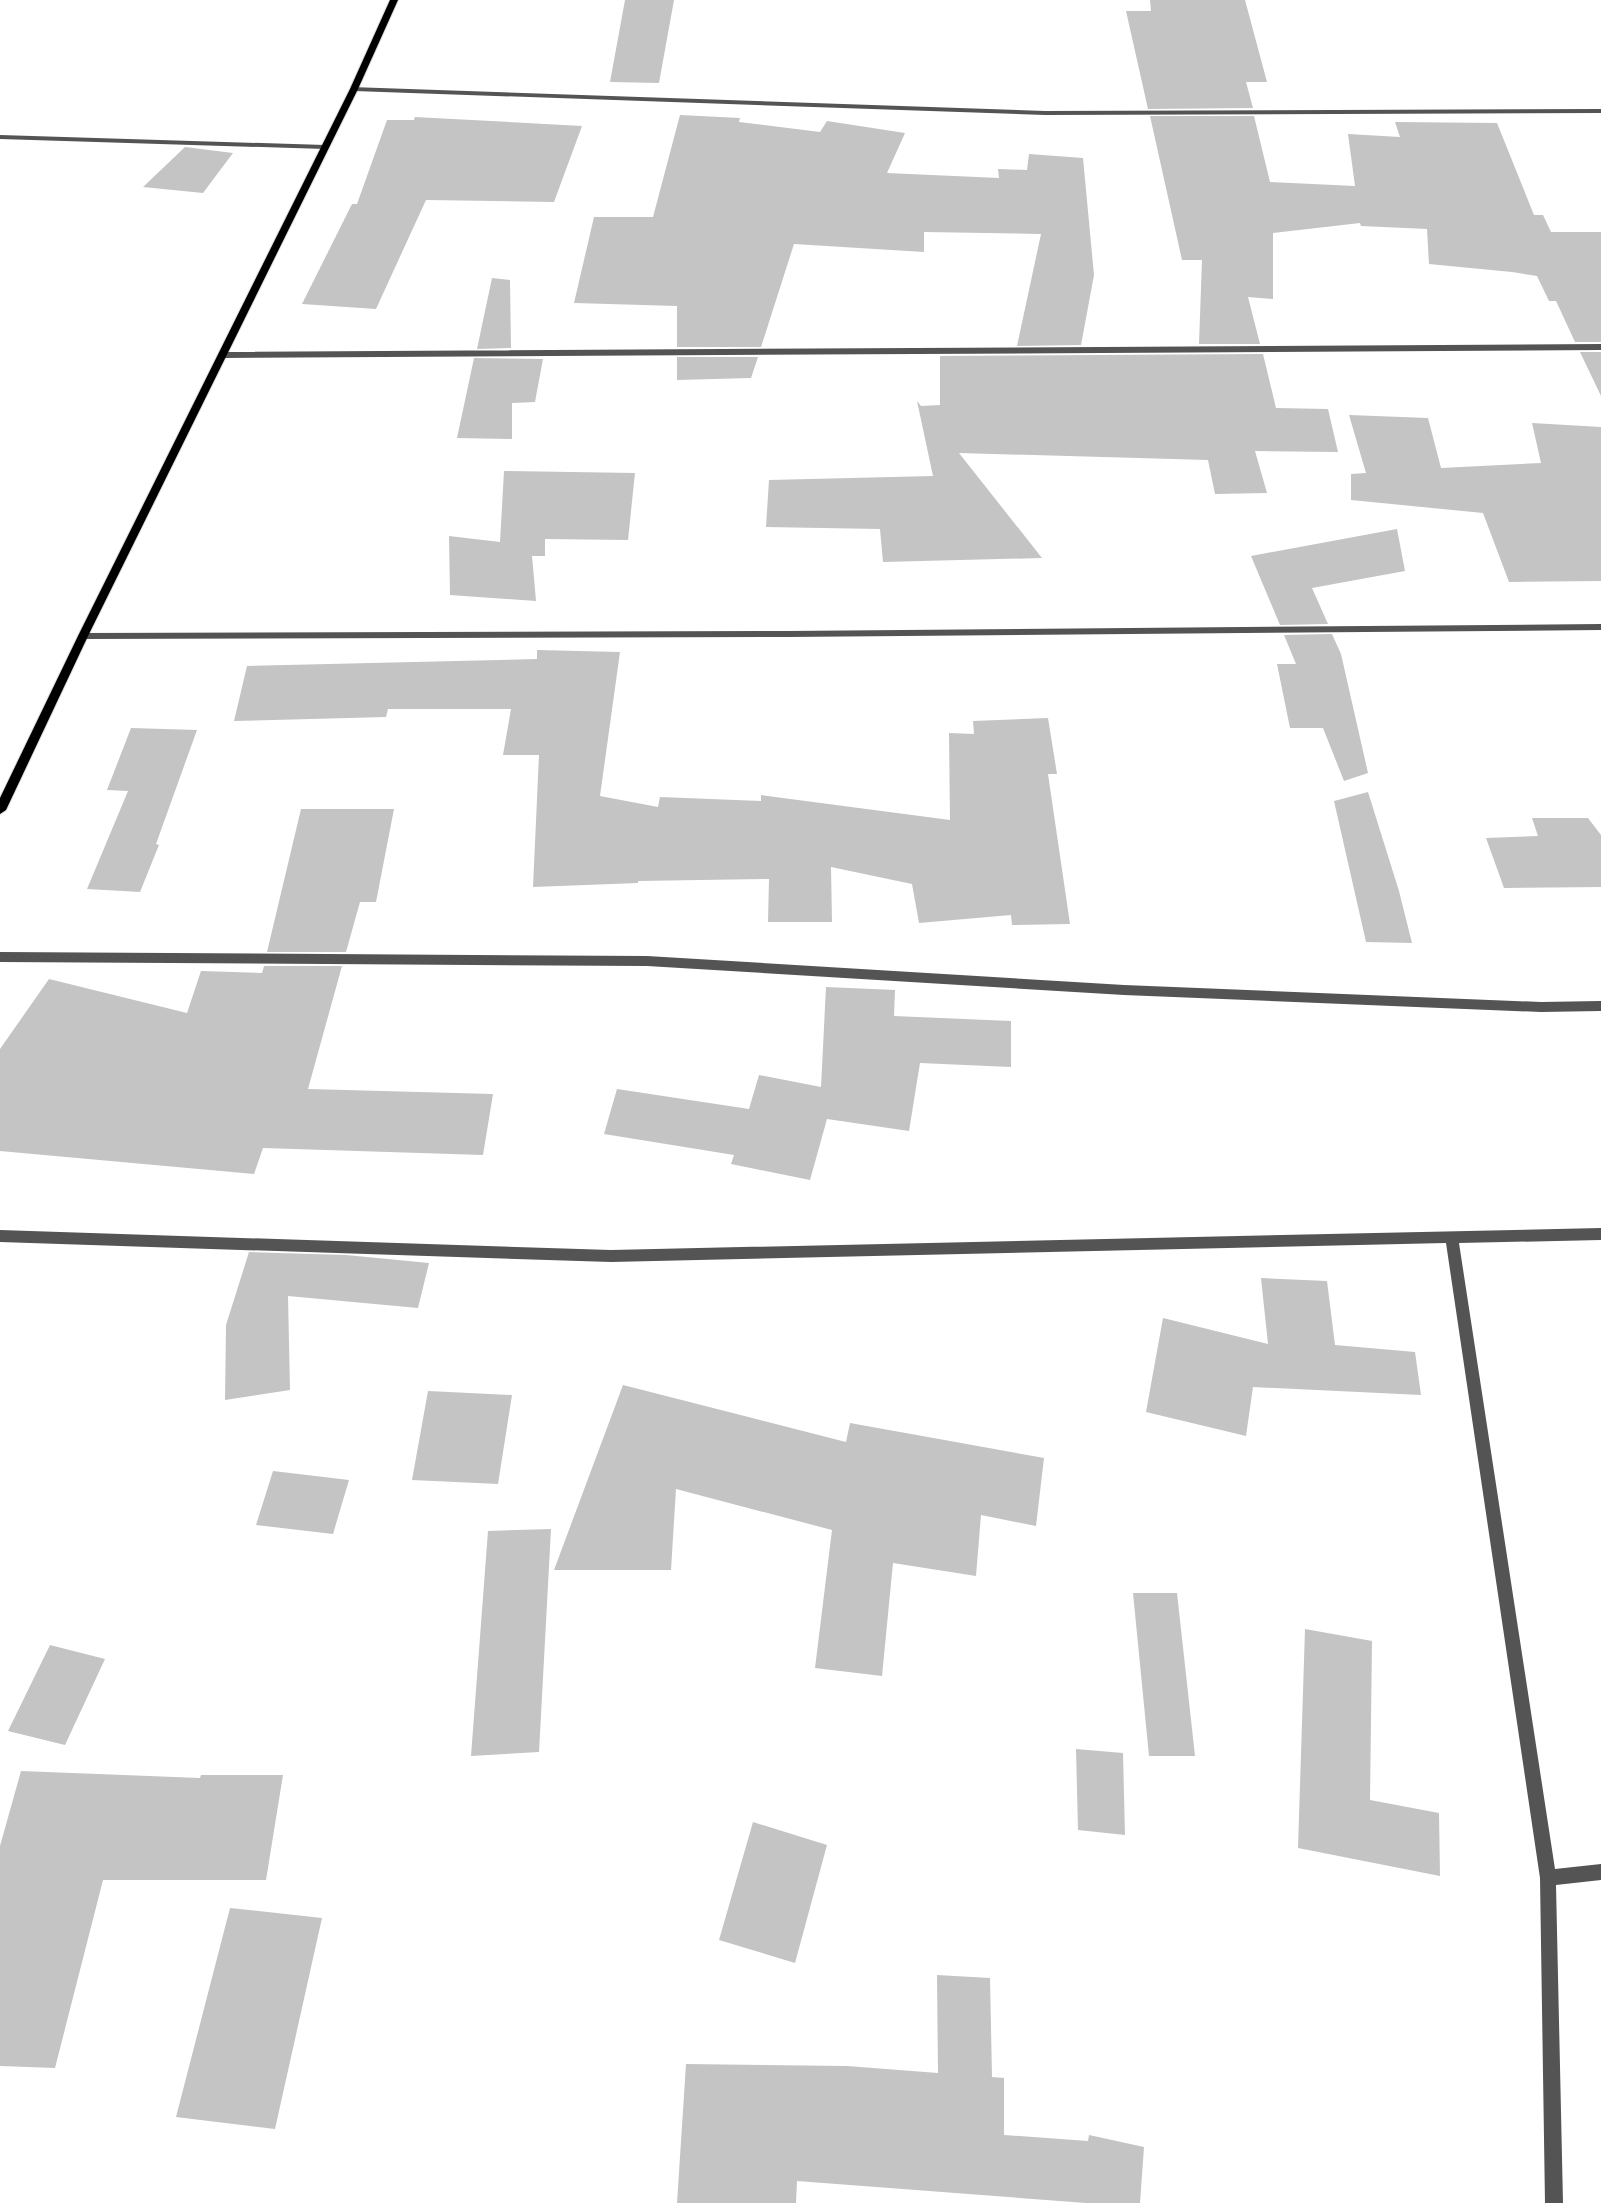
<svg xmlns="http://www.w3.org/2000/svg" width="1601" height="2203" font-family="Montserrat,sans-serif">
<style>
.building{fill:#c4c4c4}
.lines{fill:none;stroke-linecap:round;stroke-linejoin:round}
.major-casing{stroke:#dbdbdb;stroke-width:2}
.minor{fill:#545454;fill-rule:evenodd}
.major{fill:#000;fill-rule:evenodd}
</style>
<rect width="100%" height="100%" fill="#fff"/>
<!-- building -->
<path class="building" d="M625 0H674L659 83 610 82Z
M1150 0H1245L1267 82H1246L1253 108 1148 109 1126 11H1151Z
M680 115 740 118 739 122 820 132 827 121 905 133 887 173 999 178 998 169 1027 170 1029 154 1083 158 1094 275 1081 345 1017 346 1041 234 924 232V252L794 244 761 347H677V306L574 303 594 217H653Z
M1150 116H1254L1270 182 1355 186 1348 134 1400 137 1395 122 1497 123 1534 215H1543L1551 232H1601V342H1575L1556 301H1549L1537 276 1512 272 1429 264 1427 229 1361 226 1360 223 1273 233V299L1248 297 1260 344H1199L1202 260H1182Z
M415 117 582 126 554 202 426 200 376 309 302 304 352 204H357L387 120H414Z
M185 147 233 153 203 193 143 187Z
M492 278 510 280 511 348 477 349Z
M1580 352H1601V396Z
M1263 354 1276 408 1328 409 1338 452 1255 451 1267 493 1215 494 1208 460 959 453 1042 558 883 562 880 529 766 527 769 480 933 476 917 401 921 406 940 405V356Z
M677 357H758L751 378 677 380Z
M474 358 543 359 535 402 512 403V439L457 438Z
M1349 415 1428 418 1441 468 1541 463 1532 423 1601 427V581L1509 582 1483 513 1351 500V474L1366 473Z
M504 471 635 473 628 540 545 539V556H532L536 601 450 595 449 536 500 542Z
M1397 529 1405 571 1312 588 1328 624 1280 625 1251 556Z
M1332 634 1341 654 1368 773 1344 781 1323 728H1290L1277 664H1296L1284 635Z
M537 650 620 652 600 796 658 807 660 797 761 801V795L950 820 949 733 974 734 973 721 1048 718 1057 774H1048L1070 924 1012 925 1011 915 919 923 912 884 831 867 832 922H768L769 879 638 881V883L533 887 539 755H503L511 709H388L386 717 234 721 247 666 537 659Z
M131 728 197 730 156 844 159 845 140 892 87 889 128 791 107 790Z
M1368 792 1399 891 1412 943 1366 942 1334 801Z
M301 809H394L376 902H360L346 952H267Z
M1532 818H1588L1601 835V887L1504 888 1486 838 1538 836Z
M264 966H342L308 1089 493 1094 483 1155 263 1148 254 1174 0 1151V1049L49 979 187 1013 201 971 262 973Z
M826 987 895 990 894 1016 1011 1021V1067L920 1063 909 1131 827 1119 810 1180 731 1164 734 1155 604 1134 617 1089 749 1109 759 1075 821 1087Z
M249 1252 346 1255 429 1263 418 1308 288 1296 290 1390 225 1400 226 1325Z
M1261 1278 1327 1281 1335 1345 1415 1352 1421 1395 1253 1387 1246 1436 1146 1412 1163 1318 1268 1344Z
M623 1385 846 1442 850 1423 1044 1458 1036 1526 981 1515 976 1576 893 1563 882 1676 815 1668 832 1530 676 1489 671 1570H554Z
M428 1391 512 1395 498 1484 412 1480Z
M273 1471 349 1480 333 1534 256 1525Z
M551 1529 539 1752 471 1756 488 1531Z
M1133 1593H1177L1195 1756H1149Z
M1305 1629 1372 1641 1370 1800 1439 1813 1440 1876 1298 1848Z
M50 1645 105 1659 65 1745 8 1731Z
M1076 1749 1123 1753 1125 1835 1078 1830Z
M21 1771 200 1778 201 1775H283L266 1880H103L55 2068 0 2066V1846Z
M753 1822 827 1845 795 1963 719 1940Z
M230 1908 322 1918 275 2129 176 2117Z
M937 1975 990 1978 992 2077 1004 2078V2135L1088 2141 1089 2135 1144 2147 1140 2203H1086L797 2181 796 2203H677L686 2064 847 2066 938 2073Z"/>
<g class="lines">
<!-- major casing -->
<g class="major-casing">
<path id="major" d="M390 0H398L358 89 88 636 6 810 0 814V798L78 636 350 89Z"/>
</g>
<!-- minor -->
<path class="minor" d="M351 87 1045 111 1601 109V113L1045 115 354 91H351Z
M0 135 325 145 329 147 325 149 0 139Z
M1601 344V350L224 358 220 355 224 352Z
M1601 624V630L788 637 83 639 78 636 83 633 788 631Z
M0 952 647 956 1124 985 1541 1002 1601 1001V1011L1541 1012 1124 995 647 966 0 962Z
M1601 1228V1240L1459 1243 1555 1869 1601 1864V1880L1556 1885 1563 2203H1545L1540 1878 1446 1243 611 1262 0 1242V1230L611 1250Z"/>
<!-- major -->
<use href="#major" class="major"/>
</g>
</svg>
